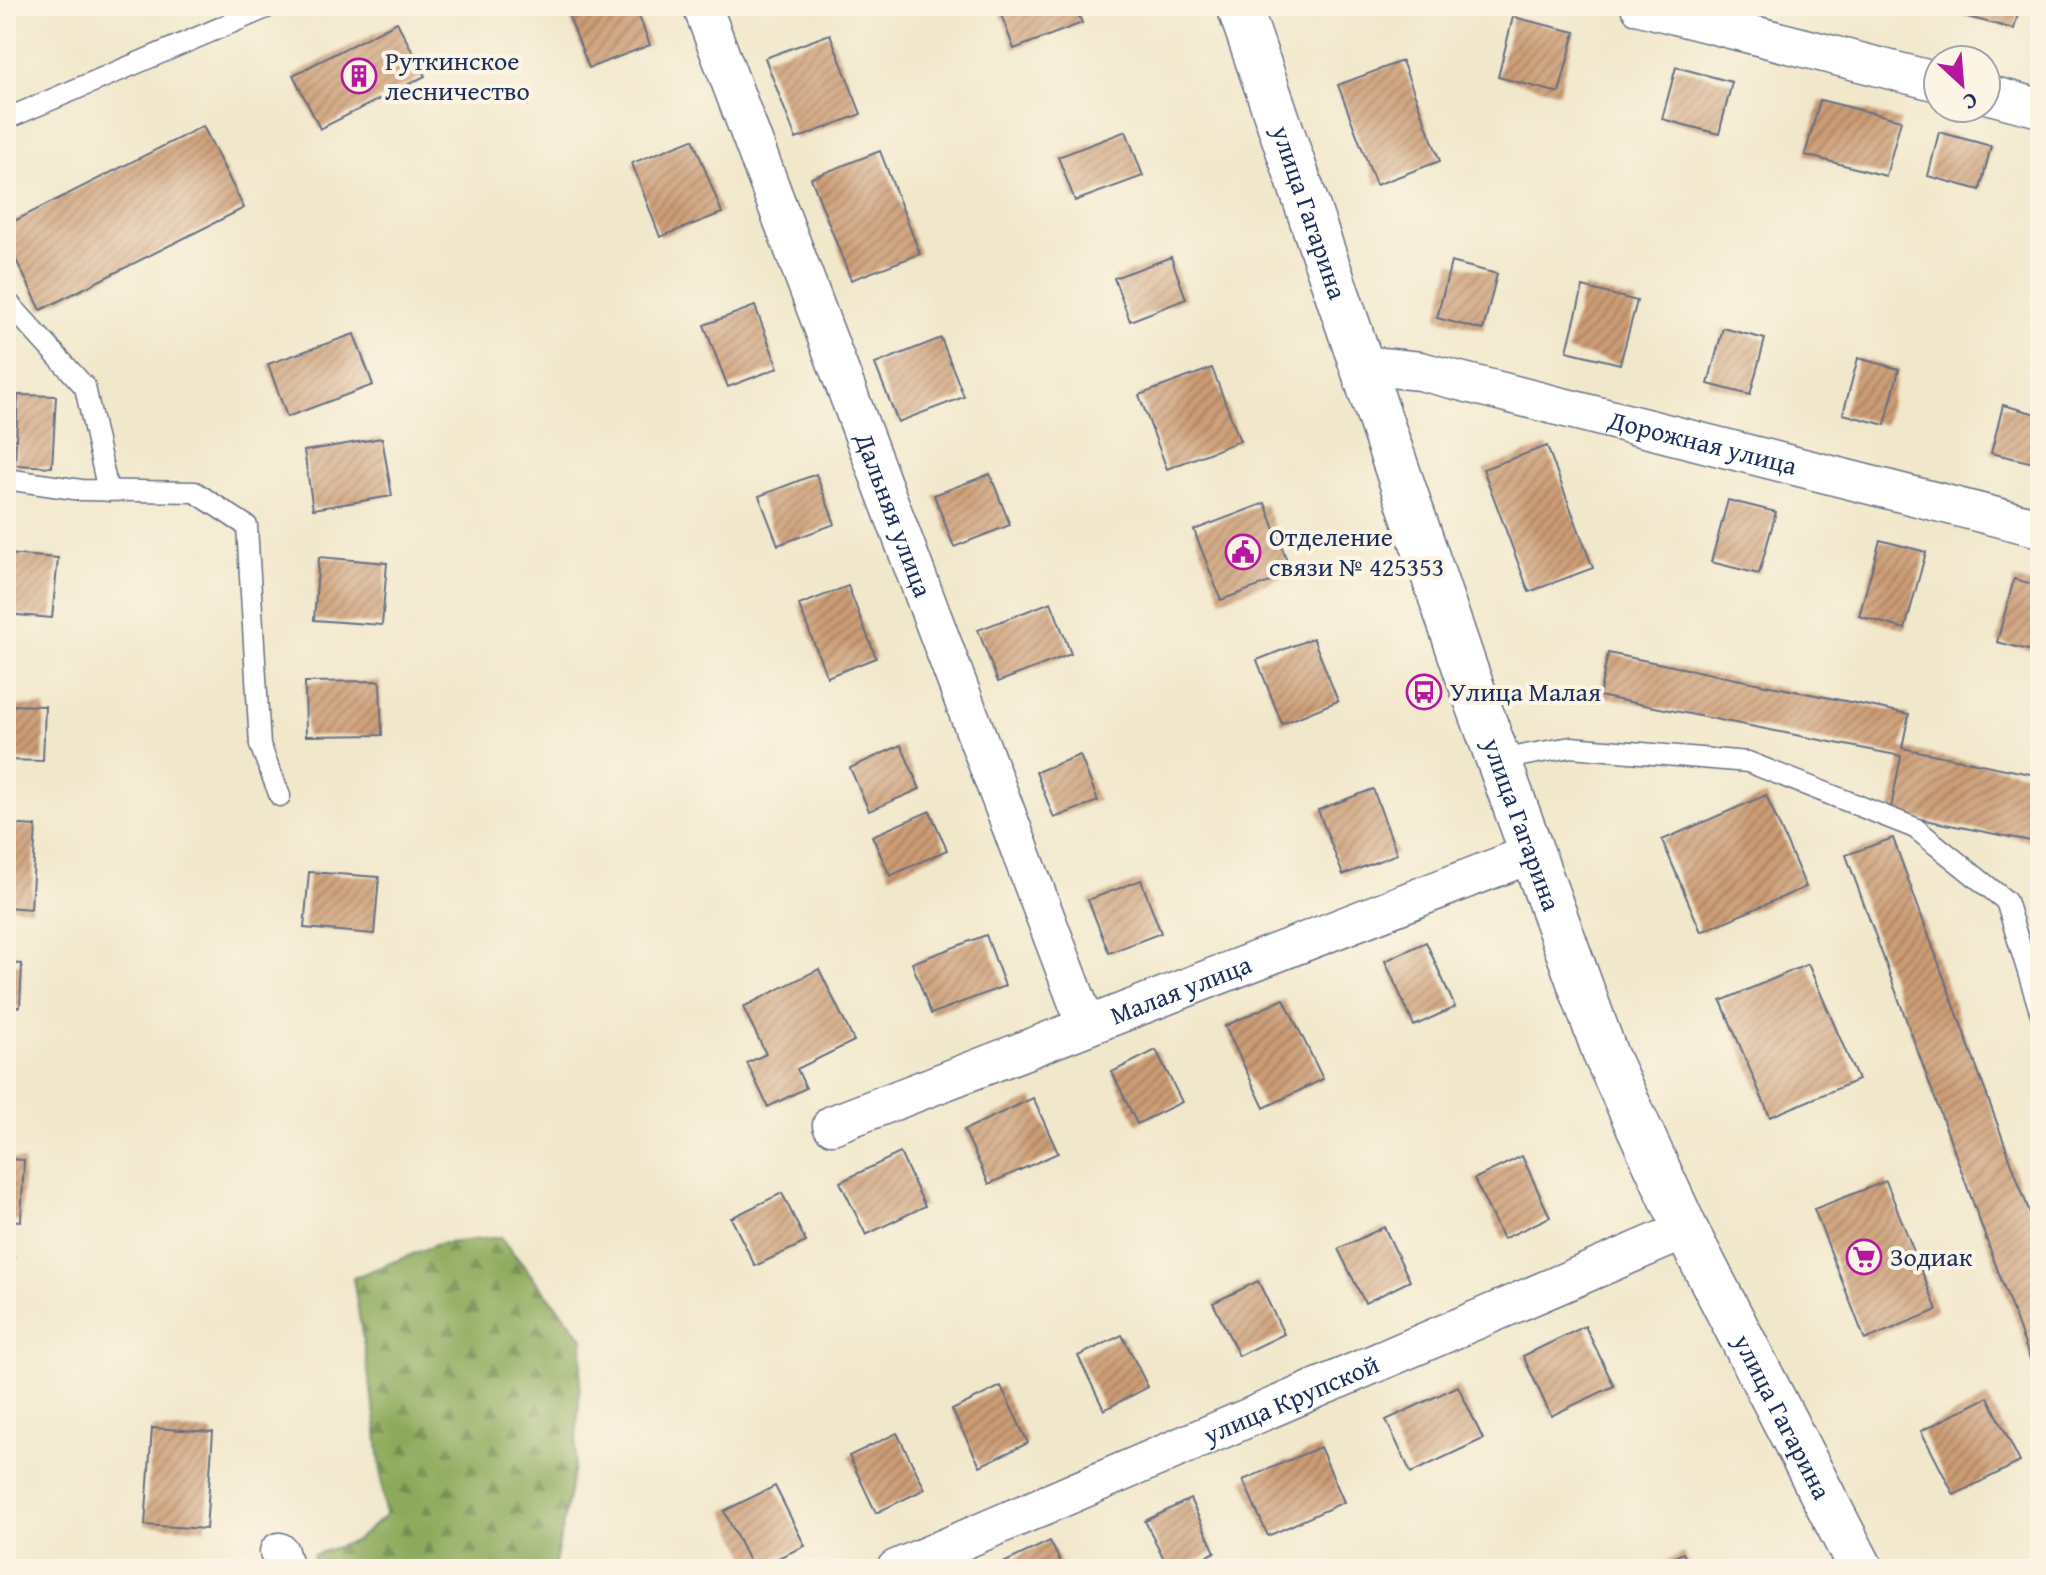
<svg xmlns="http://www.w3.org/2000/svg" width="2046" height="1575" font-family="'Gentium Book Plus',serif">
<style>
.forest{fill:url(#forest-firs);stroke:#546c5d;stroke-width:2}
.building{fill:url(#building-hatch)}
.lines{fill:none;stroke-linecap:round;stroke-linejoin:round}
.lane-casing{stroke:#666f84;stroke-width:23}
.street-casing{stroke:#666f84;stroke-width:41}
.secondary-casing{stroke:#666f84;stroke-width:47}
.lane{stroke:#fff;stroke-width:20}
.street{stroke:#fff;stroke-width:38}
.secondary{stroke:#fff;stroke-width:44}
.labels{text-anchor:middle;stroke-width:8;stroke-linejoin:round;paint-order:stroke}
.poi-label{font-size:26px;fill:#1b2f5e;stroke:#fcf5e5;text-anchor:start}
.street-label{font-size:26px;fill:#1b2f5e;stroke:#fcf5e5}
</style>
<defs>
<pattern id="forest-firs" width="22" height="20" patternUnits="userSpaceOnUse" patternTransform="scale(2)"><rect width="22" height="20" fill="#8daa5c"/><path d="M5 1l3.5 6h-7zM16 11l3.5 6h-7z" fill="#728b4f"/></pattern>
<pattern id="building-hatch" width="6" height="6" patternUnits="userSpaceOnUse" patternTransform="scale(2)"><rect width="6" height="6" fill="#cc9c75"/><path d="M-1 1l2-2M0 6l6-6M5 7l2-2" fill="none" stroke="#a58063"/></pattern>
</defs>
<rect width="100%" height="100%" fill="#fcf5e5"/>
<filter id="ink" filterUnits="userSpaceOnUse"><feTurbulence type="fractalNoise" baseFrequency=".0125" numOctaves="2"/><feDisplacementMap in="SourceGraphic" scale="16" xChannelSelector="R" yChannelSelector="G"/><feConvolveMatrix kernelMatrix="1 2 1 2 8 2 1 2 1" color-interpolation-filters="sRGB"/></filter>
<filter id="wash" filterUnits="userSpaceOnUse"><feTurbulence type="fractalNoise" baseFrequency=".006" numOctaves="4" result="noise"/><feDisplacementMap in="SourceGraphic" scale="32" xChannelSelector="R" yChannelSelector="G"/><feGaussianBlur stdDeviation="1.8" result="paint"/><feColorMatrix in="noise" values="0 0 0 0 0 0 0 0 0 0 0 0 0 0 0 0 0 1.4 0 .05"/><feComposite in="paint" operator="in"/></filter>
<g filter="url(#wash)">
<rect width="100%" height="100%" fill="#f1e7cb"/>
<!-- forest -->
<path class="forest" d="M500 1237 583 1338 575 1462 554 1569H315L313 1555 355 1541 385 1516 376 1422 353 1278 438 1244Z"/>
<g id="blocks">
<!-- building -->
<path class="building" d="M565 6H635L650 45 589 68Z
M998 6H1075L1082 23 1014 49Z
M1967 6H2020L2014 29 1964 16Z
M1513 17 1575 32 1559 93 1498 77Z
M397 22 425 76 320 129 293 75Z
M830 34 861 114 796 139 765 58Z
M1402 61 1440 161 1376 185 1338 85Z
M1676 67 1732 82 1719 134 1662 119Z
M1820 100 1901 120 1886 176 1805 155Z
M203 126 244 208 41 310 6 240V225Z
M1126 131 1143 176 1075 201 1058 157Z
M1939 132 1991 146 1980 190 1928 176Z
M693 139 722 213 660 237 632 163Z
M880 151 920 254 851 280 811 178Z
M1171 257 1186 299 1130 321 1114 278Z
M1451 262 1497 274 1483 330 1437 318Z
M1583 287 1637 301 1620 364 1567 351Z
M755 306 778 368 728 387 704 325Z
M1723 328 1765 339 1750 395 1708 384Z
M354 334 373 385 287 417 268 364Z
M941 338 964 397 898 422 875 364Z
M1858 358 1899 369 1885 425 1843 414Z
M1212 368 1240 441 1167 469 1139 395Z
M18 395 56 396 52 467 15 465Z
M2003 405 2040 415 2038 464 1991 453Z
M382 438 392 496 313 509 304 451Z
M1547 446 1593 568 1529 592 1483 469Z
M816 474 835 524 778 545 759 496Z
M990 474 1010 525 954 547 934 495Z
M1728 500 1776 512 1759 574 1711 562Z
M1265 503 1292 574 1221 600 1194 530Z
M1880 540 1926 552 1905 629 1859 616Z
M6 554 58 558 52 618 6 614Z
M319 557 387 563 382 625 314 620Z
M2014 579 2040 586V653L1997 642Z
M848 586 876 658 827 677 799 605Z
M1051 602 1071 654 998 682 978 630Z
M1313 638 1338 701 1282 724 1257 660Z
M1608 653 1909 714 1902 748 2040 776V843L1890 813 1901 756 1599 696Z
M380 681 382 735 306 736 305 682Z
M6 705 45 706 43 761 6 760Z
M901 745 920 789 869 811 850 768Z
M1080 755 1098 801 1054 818 1036 772Z
M1373 789 1397 854 1343 875 1318 810Z
M1766 795 1806 887 1701 932 1662 840Z
M930 811 947 850 890 876 872 836Z
M6 824 36 826 31 909 6 907Z
M1893 838 2040 1241V1386L1846 855Z
M309 872 379 877 374 934 304 928Z
M1141 880 1161 933 1109 953 1088 900Z
M986 935 1005 986 931 1014 912 963Z
M1426 942 1455 1007 1414 1026 1385 961Z
M6 963 22 964 20 1007 6 1006Z
M1808 964 1858 1080 1770 1117 1721 1001Z
M819 969 854 1041 797 1069 806 1088 768 1107 747 1063 766 1054 743 1007Z
M1284 999 1323 1079 1264 1108 1225 1026Z
M1156 1050 1182 1102 1137 1124 1112 1072Z
M1033 1098 1058 1153 989 1184 964 1130Z
M900 1153 925 1206 866 1235 840 1182Z
M1522 1156 1550 1217 1503 1239 1474 1179Z
M6 1159 24 1160 21 1221 6 1220Z
M1886 1181 1937 1310 1865 1340 1814 1209Z
M782 1193 806 1242 755 1266 731 1218Z
M1384 1227 1410 1281 1365 1303 1338 1249Z
M6 1257H14L13 1316H6Z
M1258 1281 1284 1334 1239 1356 1213 1303Z
M1585 1326 1614 1386 1551 1416 1523 1356Z
M1122 1335 1148 1387 1104 1410 1078 1356Z
M1001 1386 1028 1443 980 1466 952 1410Z
M1458 1386 1483 1439 1411 1473 1386 1420Z
M1988 1397 2020 1462 1954 1495 1921 1431Z
M152 1428 213 1432 206 1529 145 1525Z
M897 1433 925 1489 876 1513 849 1456Z
M1320 1447 1344 1502 1268 1536 1243 1480Z
M775 1486 805 1546 753 1569 724 1511Z
M1190 1499 1215 1552 1180 1569H1169L1145 1521Z
M1050 1541 1064 1569H1004L1001 1564Z
M1683 1553 1691 1569H1648Z"/>
</g>
</g>
<g filter="url(#ink)">
<use href="#blocks" fill-opacity="0" stroke="#666f84" stroke-width="2"/>
<g class="lines">
<!-- lane casing -->
<g class="lane-casing">
<path id="lane" d="M6 119 271 6
M6 300 85 387 108 491
M6 479 81 490 195 492 247 526 260 745 280 796
M1498 760 1571 747 1748 762 1915 828 2006 901 2040 1011"/>
</g>
<!-- street casing -->
<g class="street-casing">
<g id="street">
<path id="s1" d="M702 6 1086 1025"/>
<path d="M1640 6 1938 82"/>
<path d="M1986 94 2040 108"/>
<path id="s2" d="M1362 365 1420 371 2040 528"/>
<path id="s3" d="M832 1125 1531 854"/>
<path d="M279 1552 284 1569"/>
<path id="s4" d="M896 1569 1686 1230"/>
</g>
</g>
<!-- secondary casing -->
<g class="secondary-casing">
<g id="secondary">
<path id="s5" d="M1239 6 1466 671 1606 1056 1686 1230 1861 1569"/>
</g>
</g>
<!-- lane -->
<use href="#lane" class="lane"/>
<!-- street -->
<use href="#street" class="street"/>
<!-- secondary -->
<use href="#secondary" class="secondary"/>
</g>
</g>
<!-- icons -->
<defs>
<g id="building-ring" transform="scale(1.8)"><circle r="9.5" fill="#fcf5e5" stroke="#b5179e" stroke-width="1.5"/><path d="M-4-6H4V6H1V3H-1V6H-4ZM-2.5-4.3h1.7v1.8h-1.7ZM.8-4.3h1.7v1.8H.8ZM-2.5-1h1.7V.8h-1.7ZM.8-1h1.7V.8H.8Z" fill="#b5179e"/></g>
<g id="civic-ring" transform="scale(1.8)"><circle r="9.5" fill="#fcf5e5" stroke="#b5179e" stroke-width="1.5"/><path d="M-.6-6.5H3V-4.5H.6V-3L4-1V1h2V6H-6V1h2V-1L-.6-3ZM-1.2 2.5V6h2.4V2.5Z" fill="#b5179e"/></g>
<g id="bus-ring" transform="scale(1.8)"><circle r="9.5" fill="#fcf5e5" stroke="#b5179e" stroke-width="1.5"/><path d="M-5-6H5V4H4V6H2V4H-2V6H-4V4H-5ZM-3.5-4V0h7V-4ZM-3.5 1.2v1.5H-2V1.2ZM2 1.2v1.5H3.5V1.2Z" fill="#b5179e"/></g>
<g id="supermarket-ring" transform="scale(1.8)"><circle r="9.5" fill="#fcf5e5" stroke="#b5179e" stroke-width="1.5"/><path d="M-6-5.5h2.5l.6 2H6L4.5 2H-2.5L-4.4-4H-6ZM-1.5 3.2a1.3 1.3 0 1 0 .1 0ZM3 3.2a1.3 1.3 0 1 0 .1 0Z" fill="#b5179e"/></g>
</defs>
<g fill-rule="evenodd">
<use href="#building-ring" x="359" y="76"/>
<use href="#civic-ring" x="1243" y="552"/>
<use href="#bus-ring" x="1424" y="692"/>
<use href="#supermarket-ring" x="1864" y="1257"/>
</g>
<g class="labels">
<!-- poi labels -->
<g class="poi-label">
<text x="385" y="70">Руткинское<tspan x="385" dy="30">лесничество</tspan></text>
<text x="1269" y="546">Отделение<tspan x="1269" dy="30">связи № 425353</tspan></text>
<text x="1450" y="701">Улица Малая</text>
<text x="1890" y="1266">Зодиак</text>
</g>
<!-- street labels -->
<g class="street-label">
<text dy="9" stroke="none"><textPath href="#s5" startOffset="218">улица Гагарина</textPath></text>
<text dy="9" stroke="none"><textPath href="#s2" startOffset="350">Дорожная улица</textPath></text>
<text dy="9" stroke="none"><textPath href="#s1" startOffset="544">Дальняя улица</textPath></text>
<text dy="9" stroke="none"><textPath href="#s5" startOffset="866">улица Гагарина</textPath></text>
<text dy="9" stroke="none"><textPath href="#s3" startOffset="374">Малая улица</textPath></text>
<text dy="9" stroke="none"><textPath href="#s4" startOffset="430">улица Крупской</textPath></text>
<text dy="9" stroke="none"><textPath href="#s5" startOffset="1514">улица Гагарина</textPath></text>
</g>
</g>
<!-- margin -->
<rect width="2046" height="1575" fill="none" stroke="#fcf5e5" stroke-width="32"/>
<!-- north arrow -->
<g transform="translate(1962 84) rotate(154)"><circle r="38" fill="#fcf5e5" stroke="#a2a6af" stroke-width="2"/>
<path d="M0-6L14 30L0 20L-14 30Z" fill="#b5179e"/>
<text y="-12" font-size="22" font-weight="bold" text-anchor="middle" fill="#1b2f5e">С</text>
</g>
</svg>
